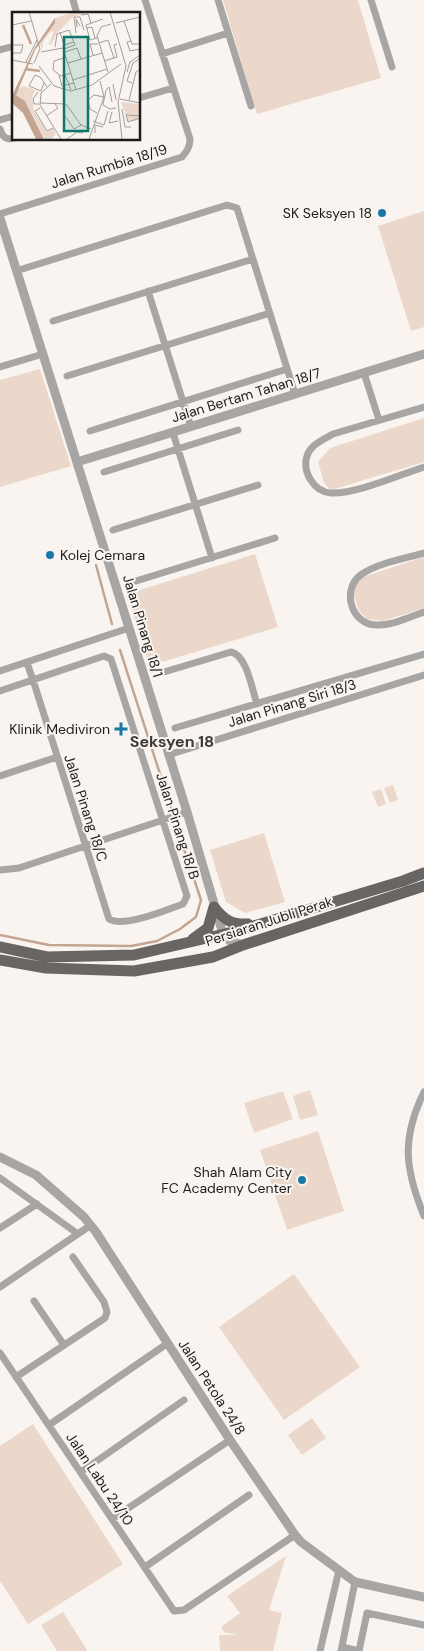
<svg xmlns="http://www.w3.org/2000/svg" width="424" height="1651" font-family="'DM Sans',sans-serif">
<style>
.green{fill:#ecd8cb}
.lines{fill:none;stroke-linecap:round;stroke-linejoin:round}
.stream{stroke:#c3a591;stroke-width:2.5}
.minor{stroke:#a8a6a4;stroke-width:7}
.tertiary{stroke:#a8a6a4;stroke-width:9}
.primary{stroke:#696562;stroke-width:11}
.poi-dot{fill:#1979a6;stroke:#f9f4f0;stroke-width:2}
.labels{text-anchor:middle;stroke-width:4;stroke-linejoin:round;paint-order:stroke}
.street-label{font-size:14px;fill:#1f1d1b;stroke:#f9f4f0}
.poi-label{font-size:14px;fill:#1f1d1b;stroke:#f9f4f0;text-anchor:end}
.quarter-label{font-size:16px;font-weight:bold;fill:#3e3a37;stroke:#f9f4f0}
.inset-river{fill:none;stroke:#c3a591;stroke-width:2.5}
.inset-road{fill:none;stroke:#a29e9b;stroke-width:1}
.view{fill:#0f766e;fill-opacity:0.15;stroke:#0f766e;stroke-width:2.5}
.inset-edge{fill:none;stroke:#1f1d1b;stroke-width:2.5}
</style>
<rect width="100%" height="100%" fill="#f9f4f0"/>
<!-- green -->
<path class="green" d="M223 0H358L381 78 257 114Z
M424 211V327L411 331 378 226Z
M40 369 71 466 0 487V380Z
M424 418V462L331 490 324 483 318 462 330 448Z
M255 554 278 627 149 666 127 594Z
M424 557V608L383 621 367 619 359 611 353 594 356 585 363 577Z
M393 785 398 800 390 803 384 788Z
M381 789 386 804 378 807 372 792Z
M264 833 285 902 245 913 226 902 210 850Z
M310 1090 318 1115 300 1120 293 1096Z
M283 1091 293 1119 254 1133 244 1103Z
M318 1131 344 1211 287 1230 260 1150Z
M294 1274 360 1367 284 1420 219 1327Z
M312 1418 326 1438 302 1455 288 1435Z
M33 1424 123 1564 28 1624 0 1581V1446Z
M286 1556 269 1610 282 1613 273 1651H220L219 1635H237L224 1632 221 1627 240 1613 227 1596Z
M63 1612 87 1650 86 1651H57L41 1625Z"/>
<g class="lines">
<!-- stream -->
<path class="stream" d="M96 565 112 624
M120 650 171 808
M0 935 49 945 131 946 157 941 180 929 196 917 201 900 179 834"/>
<!-- minor -->
<path class="minor" d="M73 0 77 14
M218 0 251 106
M371 0 392 67
M0 50 14 46
M162 54 228 33
M139 98 173 88
M0 120 14 116
M0 129C2 136 6 141 14 138
M0 214 182 157C187 151 190 147 190 139L145 0
M16 271 227 205 237 208 295 394
M148 291 191 427
M53 321 253 259
M0 367 43 354
M364 373 379 420
M67 376 270 313
M424 407 333 434C324 439 310 445 307 456 302 472 314 492 331 493 356 494 399 475 424 467
M90 431 287 369
M173 433 212 558
M104 472 238 430
M113 530 258 485
M424 553C406 558 378 563 362 574 341 588 350 624 376 625 392 626 409 617 424 612
M136 581 275 538
M0 671 129 628
M164 672 231 652C247 655 252 690 257 704
M0 691 104 656 111 659 187 896 183 904C166 910 124 928 109 919L33 680 27 663
M175 728 424 654
M168 755 424 675
M0 776 57 757
M0 870 19 868 187 812
M424 1092C401 1139 405 1169 424 1216
M0 1178 78 1234
M0 1228 37 1204
M0 1287 91 1225
M34 1301 64 1345
M0 1353 174 1611 184 1610 295 1535
M16 1377 105 1318 107 1312 104 1302 73 1257
M49 1425 168 1343
M81 1472 184 1400
M112 1519 230 1440
M145 1567 249 1495
M342 1647 359 1651
M320 1651 339 1570
M341 1651 355 1582
M359 1651 367 1613 424 1625"/>
<!-- tertiary -->
<path class="tertiary" d="M0 218 187 812 223 934 230 941 243 945
M77 462 424 354
M0 1157 36 1175 84 1217 96 1232 230 1440 295 1535 301 1542 355 1582 424 1597"/>
<!-- primary -->
<path class="primary" d="M214 907C224 920 232 925 248 924
M193 939 208 928 214 907
M0 947 47 957 134 955 237 931 403 881 424 873
M0 960 46 968 134 971 213 957 243 945 424 886"/>
</g>
<!-- markers -->
<g class="poi-dot">
<circle cx="382" cy="213" r="5"/>
<circle cx="50" cy="555" r="5"/>
<path d="M118.5 721.5h5v5h5v5h-5v5h-5v-5h-5v-5h5z"/>
<circle cx="302" cy="1180" r="5"/>
</g>
<g class="labels">
<!-- street labels -->
<g class="street-label">
<text transform="translate(109 166) rotate(-17)" y="5">Jalan Rumbia 18/19</text>
<text transform="translate(246 395) rotate(-17)" y="5">Jalan Bertam Tahan 18/7</text>
<text transform="translate(143 626) rotate(73)" y="5">Jalan Pinang 18/1</text>
<text transform="translate(292 703) rotate(-17)" y="5">Jalan Pinang Siri 18/3</text>
<text transform="translate(86 808) rotate(72)" y="5">Jalan Pinang 18/C</text>
<text transform="translate(178 826) rotate(72)" y="5">Jalan Pinang 18/B</text>
<text transform="translate(269 921) rotate(-18)" y="5">Persiaran Jubli Perak</text>
<text transform="translate(212 1387) rotate(57)" y="5">Jalan Petola 24/8</text>
<text transform="translate(100 1479) rotate(56)" y="5">Jalan Labu 24/10</text>
</g>
<!-- poi labels -->
<g class="poi-label">
<text x="372" y="218">SK Seksyen 18</text>
<text x="60" y="560" text-anchor="start">Kolej Cemara</text>
<text x="110" y="734">Klinik Mediviron</text>
<text x="292" y="1177">Shah Alam City<tspan x="292" dy="16">FC Academy Center</tspan></text>
</g>
<!-- quarter labels -->
<g class="quarter-label">
<text x="172" y="747">Seksyen 18</text>
</g>
</g>
<!-- overview -->
<g transform="translate(12 12)">
<rect width="128" height="128" fill="#f9f4f0"/>
<path d="M62 0H77L61 5 45 21 39 33 37 32 42 19 38 20 31 30 30 39 28 31 43 6ZM12 74 23 78 20 86 22 100 35 120 41 116 44 122 39 127H33L14 90 4 83 5 77ZM109 90 127 92V106L124 109H116Z" fill="#ecd8cb"/>
<path d="M43 6V11L23 38 4 83 13 89 32 127H24L11 101 0 91V84L23 35Z" fill="#c3a591"/>
<path class="inset-river" d="M11 13 19 32M13 57 28 59"/>
<path class="inset-road" d="M17 0 28 37 22 51M98 0 114 54 106 90 110 127M69 3 76 2 79 11M112 9 120 32H128M104 11 128 5M0 13 19 9M65 15 64 7 68 14M75 16 80 15 83 26M48 20 52 33 62 30M64 21 62 5H68L72 18M85 26 78 28 74 13 91 7M119 29 115 30 118 39 128 37M87 31 96 28 102 46M0 33H11L9 41H0M43 35 45 22 57 18 63 33 52 37M29 40 51 36 64 78M53 40 65 36 69 47M81 43 78 32H86M54 45 42 49 41 58 49 64 59 61M0 48 21 52M92 49 105 45 102 33 105 32M14 50 25 28M56 51 90 41M27 54 42 74 59 79 80 73 109 52M96 60 85 24 89 15 99 12M115 60 118 50 128 43M47 63 50 74 62 71M53 63 59 78M61 68 95 57M32 71 29 79 17 74 23 63 28 65 29 66 35 75M120 71 115 69 121 51 128 46M39 72 29 81 28 93 49 127M101 72 104 88M97 75 94 78 91 93 98 97 104 96M97 75 100 90M26 80 21 87 22 92H27M108 87 128 91M117 88 124 60 128 57M28 91 54 92 69 113 79 117M28 96 23 99 35 119 41 116M110 97 113 115H119M100 100 97 111 106 109M51 101 62 117 69 113M85 101 78 97 76 88 82 83 92 85M34 104 46 96 43 92M128 104 114 103 116 110 128 106M81 109 92 113 96 99M83 121V113L91 115M55 127 65 120 71 121M77 127 92 85 88 69"/>
<path class="view" d="M52 25H76V119H52Z"/>
<rect width="128" height="128" class="inset-edge"/>
</g>
</svg>
